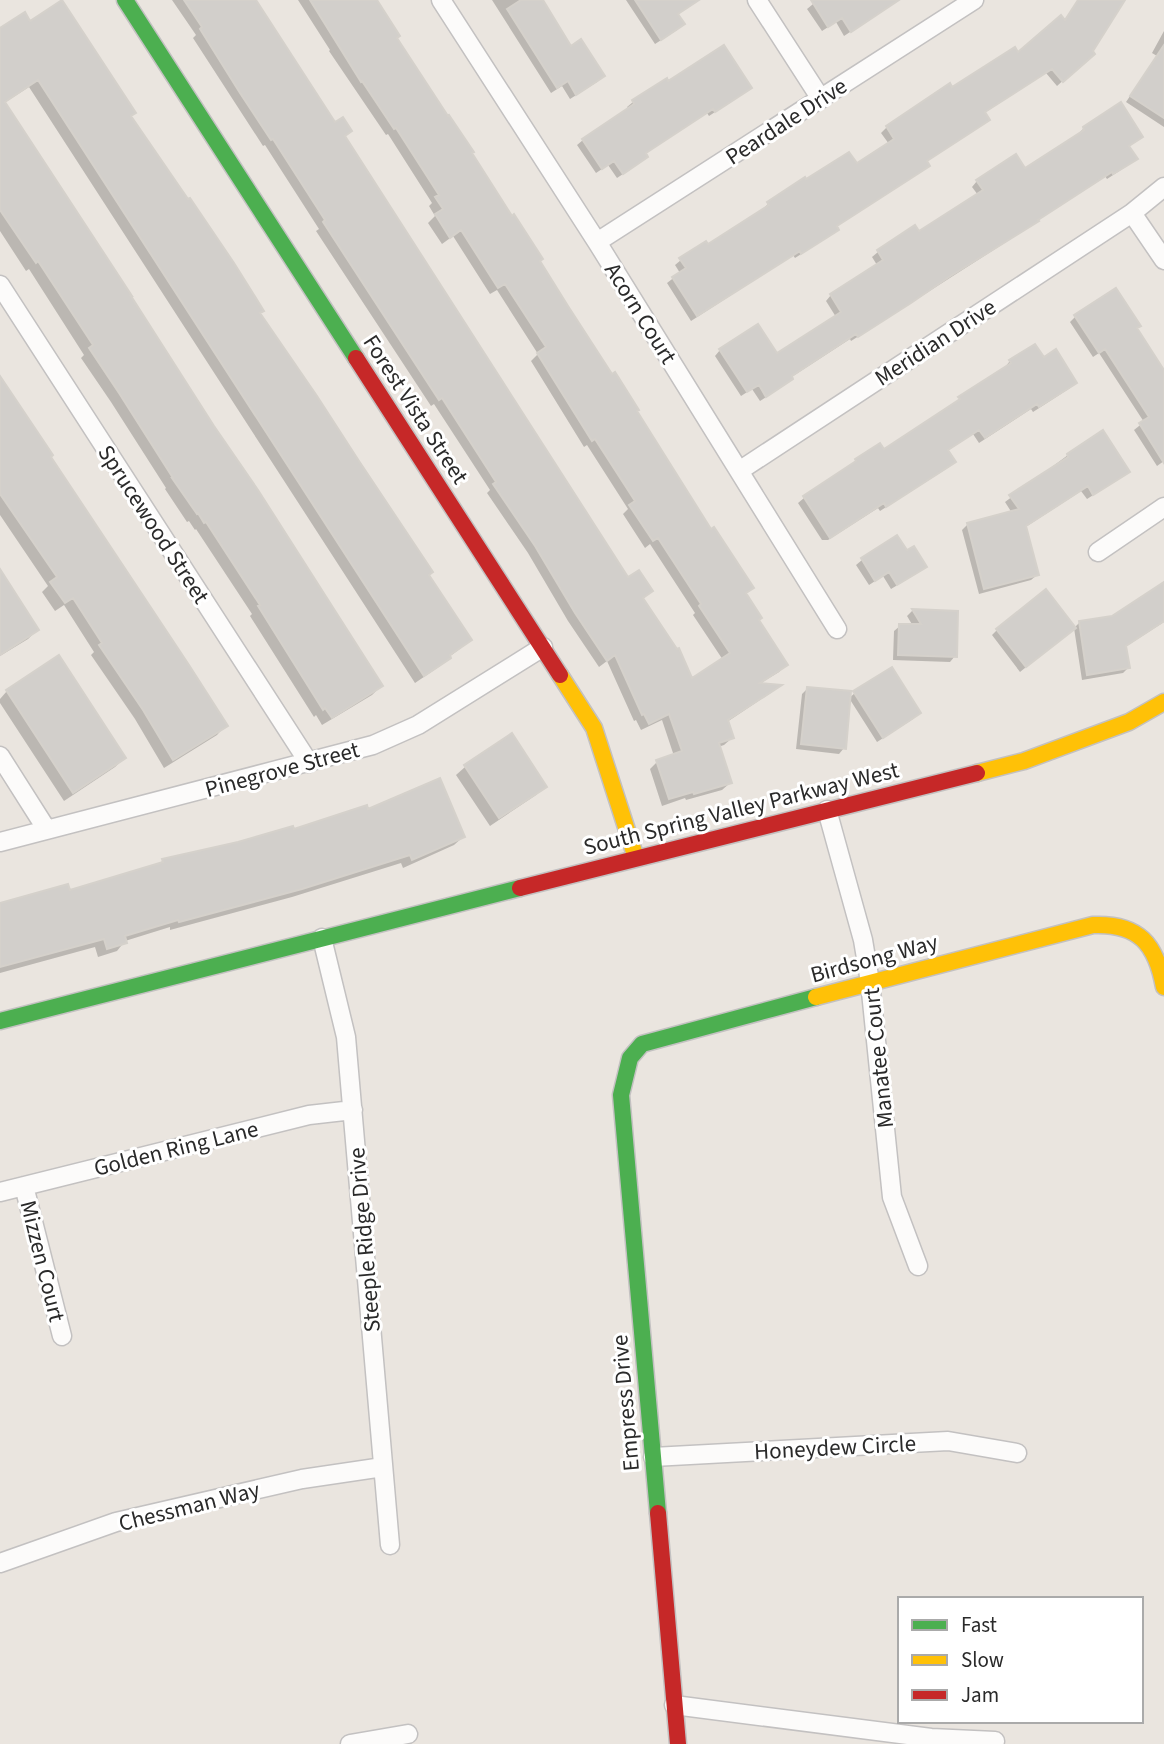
<svg xmlns="http://www.w3.org/2000/svg" width="1164" height="1744" font-family="'Source Sans 3',sans-serif">
<style>
.shadow{fill:#0003}
.building{fill:#d2cfcb;stroke:#d5d1cb;stroke-width:2}
.lines{fill:none;stroke-linecap:round;stroke-linejoin:round}
.street-casing{stroke:#c3c1c1;stroke-width:21}
.fast-casing{stroke:#c3c1c1;stroke-width:19}
.slow-casing{stroke:#c3c1c1;stroke-width:19}
.jam-casing{stroke:#c3c1c1;stroke-width:19}
.street{stroke:#fcfbfa;stroke-width:18}
.fast{stroke:#4caf50;stroke-width:16}
.slow{stroke:#ffc107;stroke-width:16}
.jam{stroke:#c62828;stroke-width:16}
.labels{text-anchor:middle;stroke-width:6;stroke-linejoin:round;paint-order:stroke}
.street-label{font-size:23px;fill:#2a2a2a;stroke:#fff}
</style>
<rect width="100%" height="100%" fill="#eae5df"/>
<!-- shadow -->
<path class="shadow" d="M172 0H254L627 580 651 591 642 600 691 681 723 660 693 615 695 613 650 544 645 548 623 514 628 509 587 445 584 447 531 361 538 354 497 290 490 294 453 236 442 244 428 223 435 216 429 206 432 203 388 134 386 135 329 51 330 50 298 0H372L711 531 752 588 745 595 757 620 786 664 779 672 759 684 778 686 772 692 727 722 732 738 724 745 718 747 730 783 722 790 686 800 685 798 662 806 650 769 657 762 674 756 662 720 641 730 636 720 634 721 607 661 599 667 568 621 528 553 487 493 490 490 434 404 431 406 316 231 319 229 265 145 263 146 193 38 196 35Z
M492 0H540L571 48 602 76 597 82 570 99 562 86 551 93Z
M626 0H684L688 6 677 15 683 24 677 30 655 44Z
M818 0H888L891 4 885 9 844 36 836 22 822 31 807 9Z
M1078 0H1123L1087 59 1057 86 1046 73 984 113 988 120 982 125 925 162 922 171 835 227 831 235 795 258 793 255 691 321 667 283 680 273 675 265 681 260 707 247 764 210 763 209 769 203 856 166 889 144 881 133 887 127 952 90 1018 55 1064 21Z
M30 24 130 117 470 640 461 648 449 657 440 666 415 683 29 87 4 103 381 686 372 695 322 725 316 715 314 717 250 616 252 614 196 529 195 530 189 521 187 522 165 489 166 488 111 402 81 358 84 355 29 269 26 271 0 231V31Z
M1164 31V127L1126 102 1157 56 1152 53Z
M668 83 744 93 709 116 707 113 644 154 646 156 641 162 617 178 608 165 596 173 577 145 583 140 629 110 627 107 633 102Z
M1084 128 1141 137 1128 147 1135 158 1130 164 1107 179 1105 176 1037 220 1031 226 903 308 851 341 850 339 790 378 791 379 786 384 760 401 752 389 741 396 715 356 720 350 776 356 836 317 826 301 831 295 877 265 872 257 878 252 914 228 918 234 978 195 972 187 977 181 1024 171 1078 134Z
M1075 317 1135 329 1164 373V461L1157 466 1134 430 1144 422 1099 353 1093 357 1070 322Z
M1043 360 1075 383 1070 388 1033 412 1031 409 979 443 973 434 947 451 954 462 949 467 880 511 878 508 828 540H822L798 503 804 498 851 467 856 461 883 451 1006 368 1005 367 1010 361Z
M0 379 49 457 225 726 217 735 164 768 135 719 91 655 94 652 64 605 55 611 42 592 48 586 0 515Z
M1068 455 1122 477 1087 499 1081 491 1024 528 1037 575 1031 580 979 594 962 530 968 524 1012 513 1005 502Z
M897 538 907 553 924 567 919 572 891 589 883 576 869 585 856 565 862 560Z
M0 572 37 630 28 639 0 656Z
M1164 584V622L1125 647 1128 668 1123 673 1082 680 1074 628 1079 623 1113 618Z
M912 611 956 612 955 656 950 662 893 660 894 631 900 626H913L907 616Z
M997 630 1068 633 1020 672 992 635Z
M807 689 844 748 839 754 796 749 802 694Z
M7 691 124 758 115 767 64 801 0 703V699Z
M855 693 919 713 913 719 877 742 849 698Z
M512 736 545 786 536 795 490 826 456 775 465 767Z
M367 812 463 837 454 845 403 868 401 863 292 897 170 930V927L125 941 117 951 98 957 95 947 0 973V905L69 893 159 865 163 860 293 831Z"/>
<!-- building -->
<path class="building" d="M62 0 136 113 131 116 188 199 190 198 234 263 264 311 260 313 317 396 359 461 433 572 429 575 472 640 450 655 451 658 424 676 38 80 5 102 132 296H131L214 426 258 490 383 686 332 718 325 708 323 710 258 606 260 605 206 522 204 523 198 513 197 514 172 478H173L119 393 89 348 93 345 38 261 36 263 0 210V28L25 12 30 21Z
M184 0H256L335 122 343 117 352 131 345 136 628 577 639 570 653 591 643 598 677 649 679 648 692 678 730 653 699 606 701 604 658 538 653 541 629 505 635 501 595 439 592 441 537 353 546 347 505 284 498 288 461 230 450 238 435 214 443 209 435 197 439 195 396 128 394 129 362 81 361 82 310 0H377L400 36 397 38 448 116 449 115 474 152 472 153 512 216 514 214 543 259 540 261 568 306 612 374 615 372 639 410 637 411 711 529 714 527 754 588 746 593 762 618 759 620 788 665 760 683 782 685 728 720 734 738 719 743 732 783 694 794 693 792 669 799 656 760 682 751 669 714 649 724 644 714 642 715 615 655 607 661 575 613 535 546 493 484 496 482 442 398 439 400 323 222 325 220 273 139 271 140 240 93 200 29 202 27Z
M521 0H543L571 46 581 39 605 76 576 95 568 81 557 88 507 9Z
M635 0H699L678 14 685 24 661 40Z
M811 0H899L851 32 842 18 828 27Z
M1078 0H1125L1093 51 1095 54 1063 82 1052 69 985 112 990 120 927 161 930 166 837 226 839 230 801 254 800 251 697 316 672 277 686 268 679 258 706 241 708 244 769 205 767 202 805 177 806 179 849 152 857 163 894 139 886 126 950 83 952 87 1015 47 1018 52 1061 15 1065 20Z
M724 45 752 88 715 112 713 109 646 153 648 157 623 174 614 161 602 169 582 139 634 104 632 100 667 78 668 81Z
M1164 45V118L1130 96Z
M1121 102 1143 137 1129 146 1138 159 1113 174 1112 172 1038 220 1039 221 949 277 911 303 858 337 856 334 792 376 793 379 766 397 759 385 747 392 719 349 758 324 777 353 841 312 830 294 883 260 877 250 915 225 919 231 983 190 976 180 1016 154 1025 168 1084 130 1083 127Z
M1116 288 1141 326 1137 328 1164 370V463L1139 423 1149 417 1105 349 1099 353 1074 315Z
M1035 344 1044 357 1056 349 1077 383 1039 407 1037 404 985 438 979 430 948 450 956 462 886 507 884 503 830 538 803 496 856 461 855 459 880 443 884 449 960 399 958 397 1011 363 1009 360Z
M0 376 53 455 51 457 189 665 228 726 173 760 143 710 99 645 102 643 73 598 65 603 50 582 57 577 0 494Z
M1103 430 1130 472 1093 495 1088 486 1026 526 1039 575 984 589 967 523 1019 509 1009 495 1068 457 1067 454Z
M897 535 907 550 914 546 927 567 897 585 889 572 875 581 861 558Z
M0 569 39 630 0 655Z
M1164 582V621L1126 646 1130 668 1087 675 1079 621 1112 616Z
M1046 589 1076 628 1026 667 996 629Z
M912 609 958 611 957 657 898 655 899 624H921Z
M59 655 126 758 73 793 6 690Z
M892 667 921 713 883 738 853 691Z
M807 687 851 691 846 749 801 744Z
M512 733 547 787 499 818 464 765Z
M440 778 465 837 412 860 410 855 302 889 179 922 178 920 125 936 127 943 107 949 104 939 0 967V903L68 884 70 890 163 862 162 859 238 842 293 826 294 829 367 805 368 809Z"/>
<g class="lines">
<!-- street casing -->
<g class="street-casing">
<path id="street" d="M441 0 597 242 837 629
M757 0 821 99
M1132 213 1164 260
M597 242 974 0
M0 285 309 763
M739 471 1132 213 1164 187
M1098 552 1164 507
M0 756 47 830
M827 810 863 940 870 982 892 1197 918 1266
M0 842 373 745 418 725 543 647
M322 938 346 1037 390 1545
M24 1186 62 1336
M0 1192 309 1115 353 1110
M653 1457 948 1441 1017 1453
M0 1563 116 1522 302 1479 383 1467
M674 1705 931 1738 995 1741
M350 1744 408 1734"/>
</g>
<!-- fast casing -->
<g class="fast-casing">
<path id="fast" d="M125 0 356 358
M0 1021 520 888
M658 1513 621 1095 630 1058 642 1044 816 997"/>
</g>
<!-- slow casing -->
<g class="slow-casing">
<path id="slow" d="M560 675 594 728 636 858
M977 773 1024 761 1129 722 1164 702
M816 997 1093 925C1139 923 1156 944 1164 987"/>
</g>
<!-- jam casing -->
<g class="jam-casing">
<path id="jam" d="M356 358 560 675
M520 888 977 773
M658 1513 678 1744"/>
</g>
<!-- street -->
<use href="#street" class="street"/>
<!-- fast -->
<use href="#fast" class="fast"/>
<!-- slow -->
<use href="#slow" class="slow"/>
<!-- jam -->
<use href="#jam" class="jam"/>
</g>
<g class="labels">
<!-- street labels -->
<g class="street-label">
<text transform="translate(786 121) rotate(-33)" y="8">Peardale Drive</text>
<text transform="translate(641 313) rotate(58)" y="8">Acorn Court</text>
<text transform="translate(935 342) rotate(-33)" y="8">Meridian Drive</text>
<text transform="translate(416 409) rotate(57)" y="8">Forest Vista Street</text>
<text transform="translate(154 524) rotate(57)" y="8">Sprucewood Street</text>
<text transform="translate(282 769) rotate(-15)" y="8">Pinegrove Street</text>
<text transform="translate(741 808) rotate(-14)" y="8">South Spring Valley Parkway West</text>
<text transform="translate(874 958) rotate(-15)" y="8">Birdsong Way</text>
<text transform="translate(878 1058) rotate(-96)" y="8">Manatee Court</text>
<text transform="translate(176 1148) rotate(-14)" y="8">Golden Ring Lane</text>
<text transform="translate(364 1240) rotate(-95)" y="8">Steeple Ridge Drive</text>
<text transform="translate(43 1261) rotate(76)" y="8">Mizzen Court</text>
<text transform="translate(625 1403) rotate(-95)" y="8">Empress Drive</text>
<text transform="translate(835 1447) rotate(-3)" y="8">Honeydew Circle</text>
<text transform="translate(189 1506) rotate(-14)" y="8">Chessman Way</text>
</g>
</g>
<!-- legend -->
<rect x="898" y="1597" width="245" height="126" fill="#ffffff" stroke="#aaaaaa" stroke-width="2"/>
<rect x="912" y="1620" width="35" height="10" fill="#4caf50" stroke="#aaaaaa" stroke-width="2"/>
<text x="961" y="1632" font-size="21" fill="#2a2a2a">Fast</text>
<rect x="912" y="1655" width="35" height="10" fill="#ffc107" stroke="#aaaaaa" stroke-width="2"/>
<text x="961" y="1667" font-size="21" fill="#2a2a2a">Slow</text>
<rect x="912" y="1690" width="35" height="10" fill="#c62828" stroke="#aaaaaa" stroke-width="2"/>
<text x="961" y="1702" font-size="21" fill="#2a2a2a">Jam</text>
</svg>
